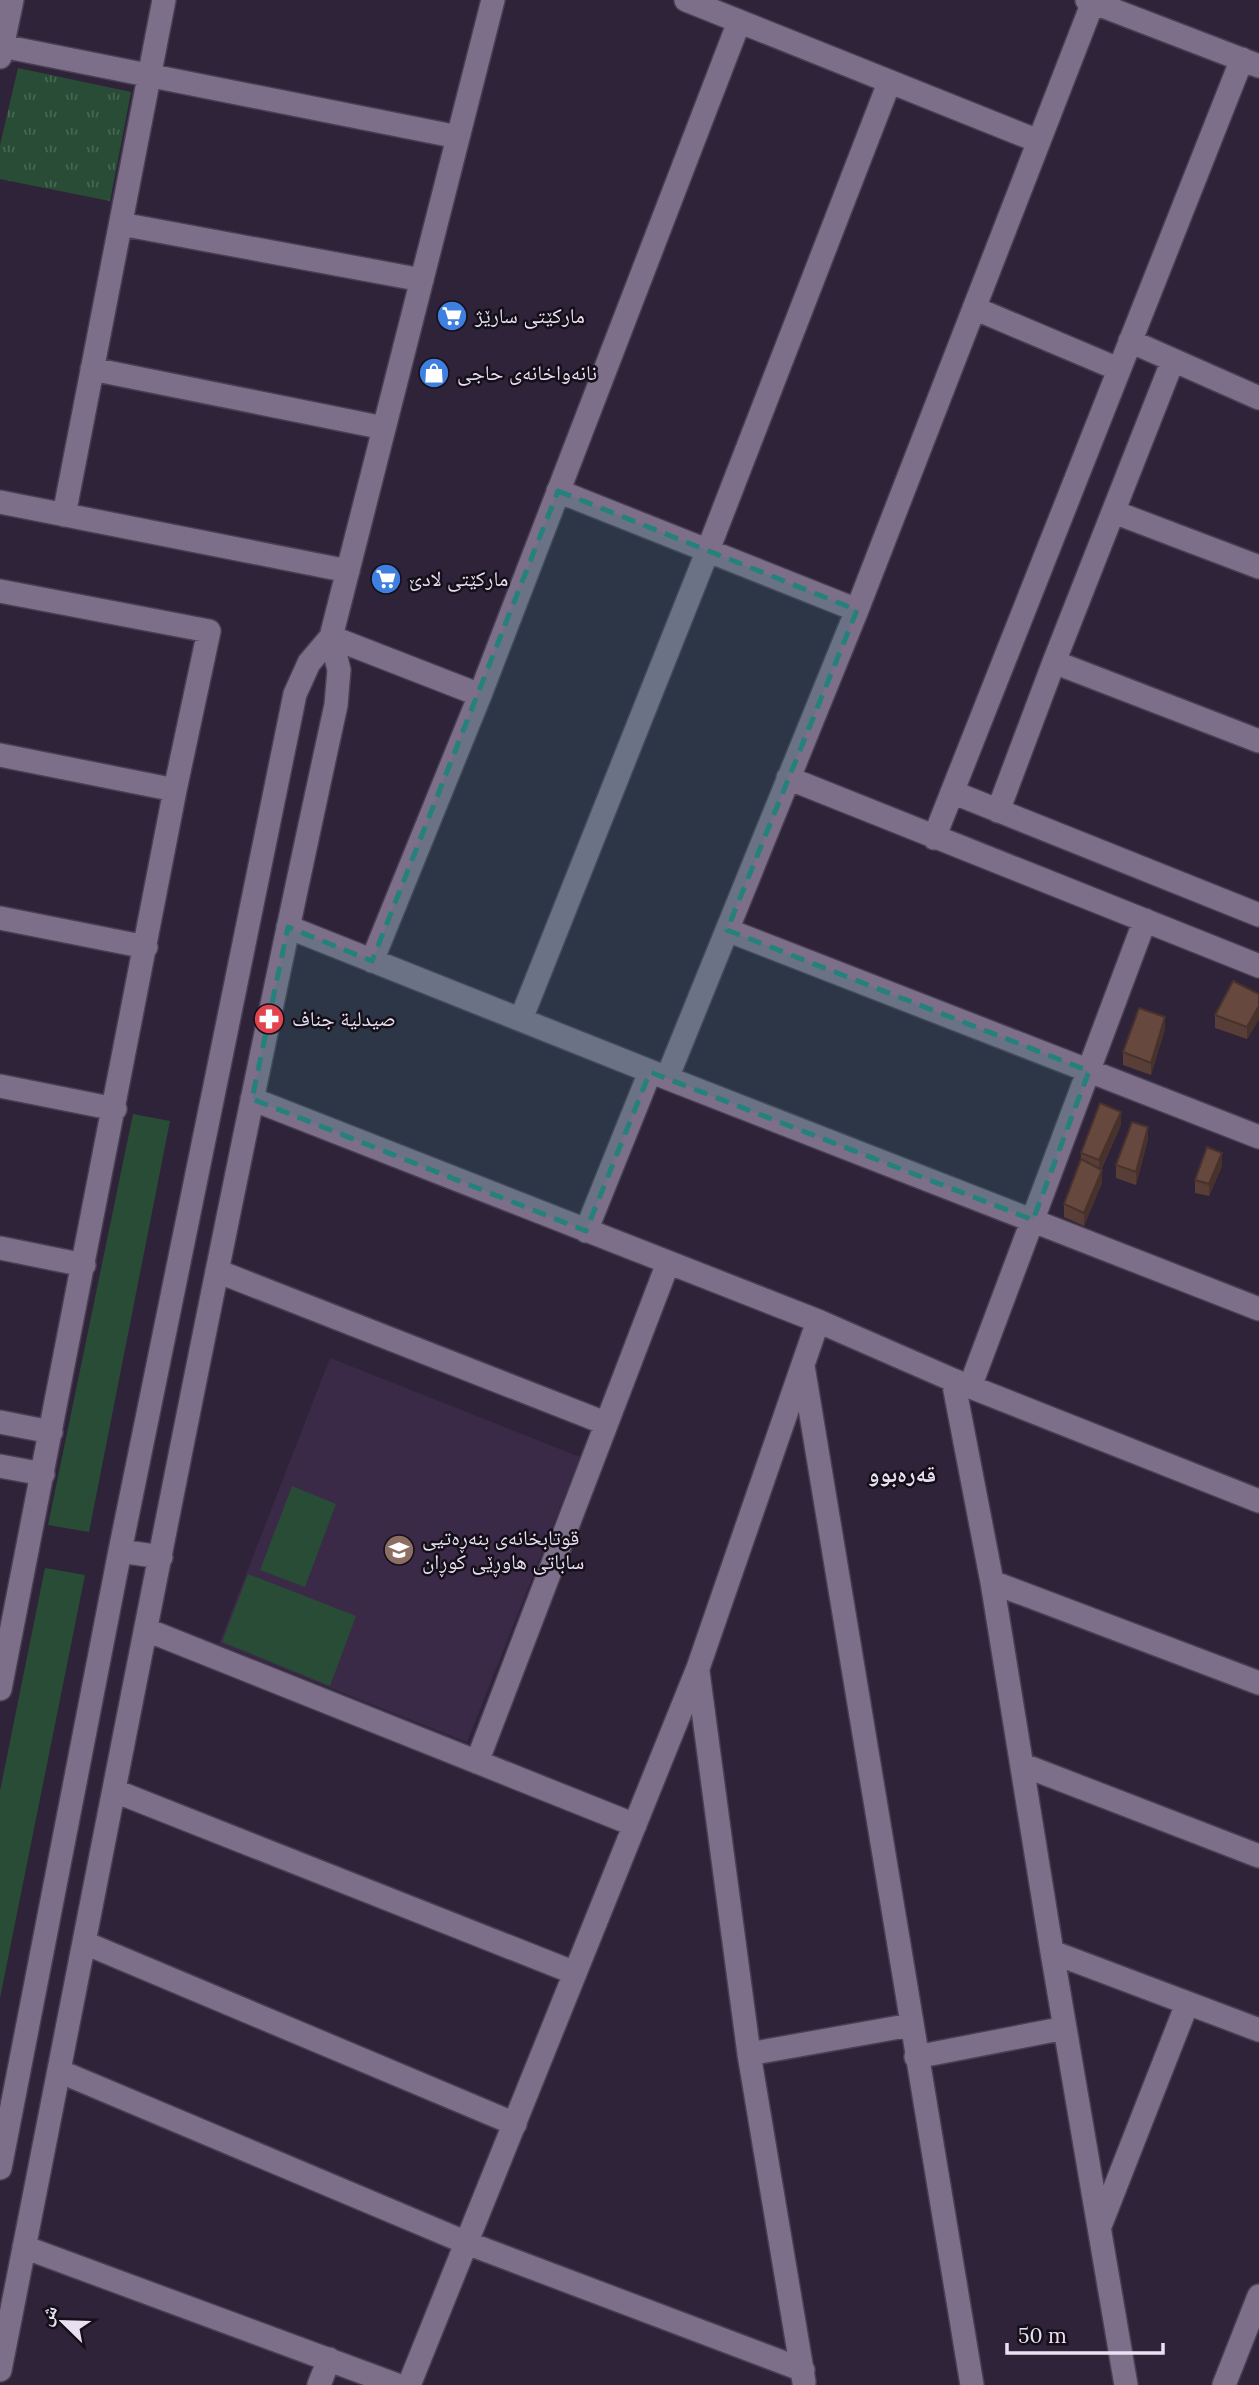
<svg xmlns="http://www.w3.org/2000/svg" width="1259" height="2385" font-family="Lora,'Noto Naskh Arabic',serif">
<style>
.built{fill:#3a2a47}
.green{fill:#294c36}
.park{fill:url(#park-tufts)}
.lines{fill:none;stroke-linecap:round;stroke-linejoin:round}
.minor-casing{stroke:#493f52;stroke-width:26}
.minor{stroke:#7d6f89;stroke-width:23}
.wall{fill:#583e36}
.shaded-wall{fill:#47322c}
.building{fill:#66483f;stroke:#47322c;stroke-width:2}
.marked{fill:#25817b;fill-opacity:0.2;stroke:#25817b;stroke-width:5;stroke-dasharray:14 9;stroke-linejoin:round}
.labels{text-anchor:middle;stroke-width:5;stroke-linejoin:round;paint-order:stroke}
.poi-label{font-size:21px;fill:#e9e1f1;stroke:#140f19;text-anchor:start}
.neighbourhood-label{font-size:23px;font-weight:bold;fill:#e9e1f1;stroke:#140f19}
</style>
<defs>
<pattern id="park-tufts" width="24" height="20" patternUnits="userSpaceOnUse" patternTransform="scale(1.75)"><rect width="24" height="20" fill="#294c36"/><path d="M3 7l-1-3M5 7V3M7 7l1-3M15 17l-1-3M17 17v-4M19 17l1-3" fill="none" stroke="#486654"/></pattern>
</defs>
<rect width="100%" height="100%" fill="#2f233a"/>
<!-- built -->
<path class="built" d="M330 1358 580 1457 467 1742 219 1644Z"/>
<!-- green -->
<path class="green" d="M133 1114 170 1121 89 1532 48 1525Z
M292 1486 336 1504 305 1587 260 1570Z
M45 1568 85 1575 0 1998V1791Z
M248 1574 356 1616 330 1686 222 1642Z"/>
<!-- park -->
<path class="park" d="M18 68 131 92 110 201 0 179V145Z"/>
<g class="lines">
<!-- minor casing -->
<g class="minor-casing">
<path id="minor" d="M686 0 1038 141
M1087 0 1259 66
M2 46 458 137
M0 57 12 0
M121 224 422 280
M974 308 1118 369
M1130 341 1259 398
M92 369 384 428
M558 491 857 610
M0 502 348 571
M1114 512 1259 567
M64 515 164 0
M0 591 209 631 175 790 0 1689
M331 637 480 695
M1054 662 1259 741
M0 755 175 790
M788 778 1259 966
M952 792 1259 915
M998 811 1054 662 1173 360
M934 838 1242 59
M0 918 146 947
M288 927 667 1078 1259 1309
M727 930 1259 1137
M372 961 480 695 739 22
M521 1019 708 550 889 83
M667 1078 857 610 1093 2
M0 1086 115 1109
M252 1099 818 1321 953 1380 1259 1501
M586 1231 650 1072
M0 1248 84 1265
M217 1271 605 1423
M803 1366 972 2385
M953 1380 992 1582 1052 1952 1126 2385
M970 1387 1145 920
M0 1422 51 1432
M0 1466 43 1474
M120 1551 161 1557
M992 1582 1259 1683
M147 1630 635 1825
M698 1672 749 2054 804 2382
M477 1762 668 1263
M1023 1765 1259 1856
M115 1791 575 1973
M85 1943 515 2124
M1052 1952 1259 2030
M749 2054 911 2025
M916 2057 1065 2028
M59 2071 467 2243 803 2370
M0 2168 120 1551 295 694 309 663 331 637 493 0
M1100 2226 1187 2004
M24 2247 397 2385
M0 2370C110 1814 215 1258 336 705L339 670 331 637
M319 2385 329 2359
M409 2385 698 1668 818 1321
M1224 2385 1259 2296"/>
</g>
<!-- minor -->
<use href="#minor" class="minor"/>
</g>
<!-- wall -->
<path class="wall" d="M1259 994V1019L1247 1039 1215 1028V1015Z
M1165 1029 1151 1075 1123 1065V1052Z
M1121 1125 1101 1170 1102 1183 1084 1226 1064 1217V1204L1081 1159V1153Z
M1148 1139 1136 1185 1116 1178V1165Z
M1222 1166 1209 1196 1195 1193V1180Z"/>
<!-- shaded-wall -->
<path class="shaded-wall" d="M1259 1006V1019L1247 1039V1027Z
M1165 1017V1029L1151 1075V1063Z
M1121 1112V1125L1099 1173V1160Z
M1148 1127V1139L1136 1185V1172Z
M1222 1153V1166L1209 1196V1184Z
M1102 1170V1183L1084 1226V1213Z"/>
<!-- building -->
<path class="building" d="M1233 981 1259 994V1006L1247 1027 1215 1015Z
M1139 1008 1165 1017 1151 1063 1123 1052Z
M1100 1103 1121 1112 1099 1160 1081 1153Z
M1132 1122 1148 1127 1136 1172 1116 1165Z
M1207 1147 1222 1153 1209 1184 1195 1180Z
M1081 1159 1102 1170 1084 1213 1064 1204Z"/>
<!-- marked area -->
<path class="marked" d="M558 491 857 610 727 930 1089 1071 1033 1220 650 1072 586 1231 252 1099 288 927 372 961Z"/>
<!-- icons -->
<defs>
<g id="supermarket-disc" transform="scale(1.575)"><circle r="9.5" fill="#3f7fe0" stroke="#140f19"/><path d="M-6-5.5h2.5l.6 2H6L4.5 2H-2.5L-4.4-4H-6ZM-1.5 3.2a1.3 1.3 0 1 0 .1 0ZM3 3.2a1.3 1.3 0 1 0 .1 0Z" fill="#fff"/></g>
<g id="shop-disc" transform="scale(1.575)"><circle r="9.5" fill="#3f7fe0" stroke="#140f19"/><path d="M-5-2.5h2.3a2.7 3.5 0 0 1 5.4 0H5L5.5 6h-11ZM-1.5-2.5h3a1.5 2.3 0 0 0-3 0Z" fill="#fff"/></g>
<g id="pharmacy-disc" transform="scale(1.575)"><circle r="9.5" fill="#e0444e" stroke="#140f19"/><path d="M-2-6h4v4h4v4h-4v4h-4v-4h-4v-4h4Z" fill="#fff"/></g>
<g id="school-disc" transform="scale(1.575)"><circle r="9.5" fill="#8d6e63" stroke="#140f19"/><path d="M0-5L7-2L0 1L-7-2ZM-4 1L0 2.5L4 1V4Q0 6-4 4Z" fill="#fff"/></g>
</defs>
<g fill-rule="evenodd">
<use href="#supermarket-disc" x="452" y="316"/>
<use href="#shop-disc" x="434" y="373"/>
<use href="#supermarket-disc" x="386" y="579"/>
<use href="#pharmacy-disc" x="269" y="1019"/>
<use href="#school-disc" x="399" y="1550"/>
</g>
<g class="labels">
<!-- poi labels -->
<g class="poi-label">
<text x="475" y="323">مارکێتی سارێژ</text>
<text x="457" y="380">نانەواخانەی حاجی</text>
<text x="409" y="586">ماركێتی لادێ</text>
<text x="292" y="1026">صيدلية جناف</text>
<text x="422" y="1545">قوتابخانەی بنەڕەتیی<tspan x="422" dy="24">ساباتی هاوڕێی کوڕان</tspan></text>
</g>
<!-- neighbourhood labels -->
<g class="neighbourhood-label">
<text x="902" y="1482">قەرەبوو</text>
</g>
</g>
<!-- north arrow -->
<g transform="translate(63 2322) rotate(293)" stroke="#140f19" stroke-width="5" paint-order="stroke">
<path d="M0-5L12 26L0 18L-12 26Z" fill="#e9e1f1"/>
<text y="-10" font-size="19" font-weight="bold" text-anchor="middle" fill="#e9e1f1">ش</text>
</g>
<!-- scale -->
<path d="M1007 2343v10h156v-10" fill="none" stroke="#e9e1f1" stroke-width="3.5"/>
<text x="1018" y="2343" font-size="21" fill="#e9e1f1" stroke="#140f19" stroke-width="5" paint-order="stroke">50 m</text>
</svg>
